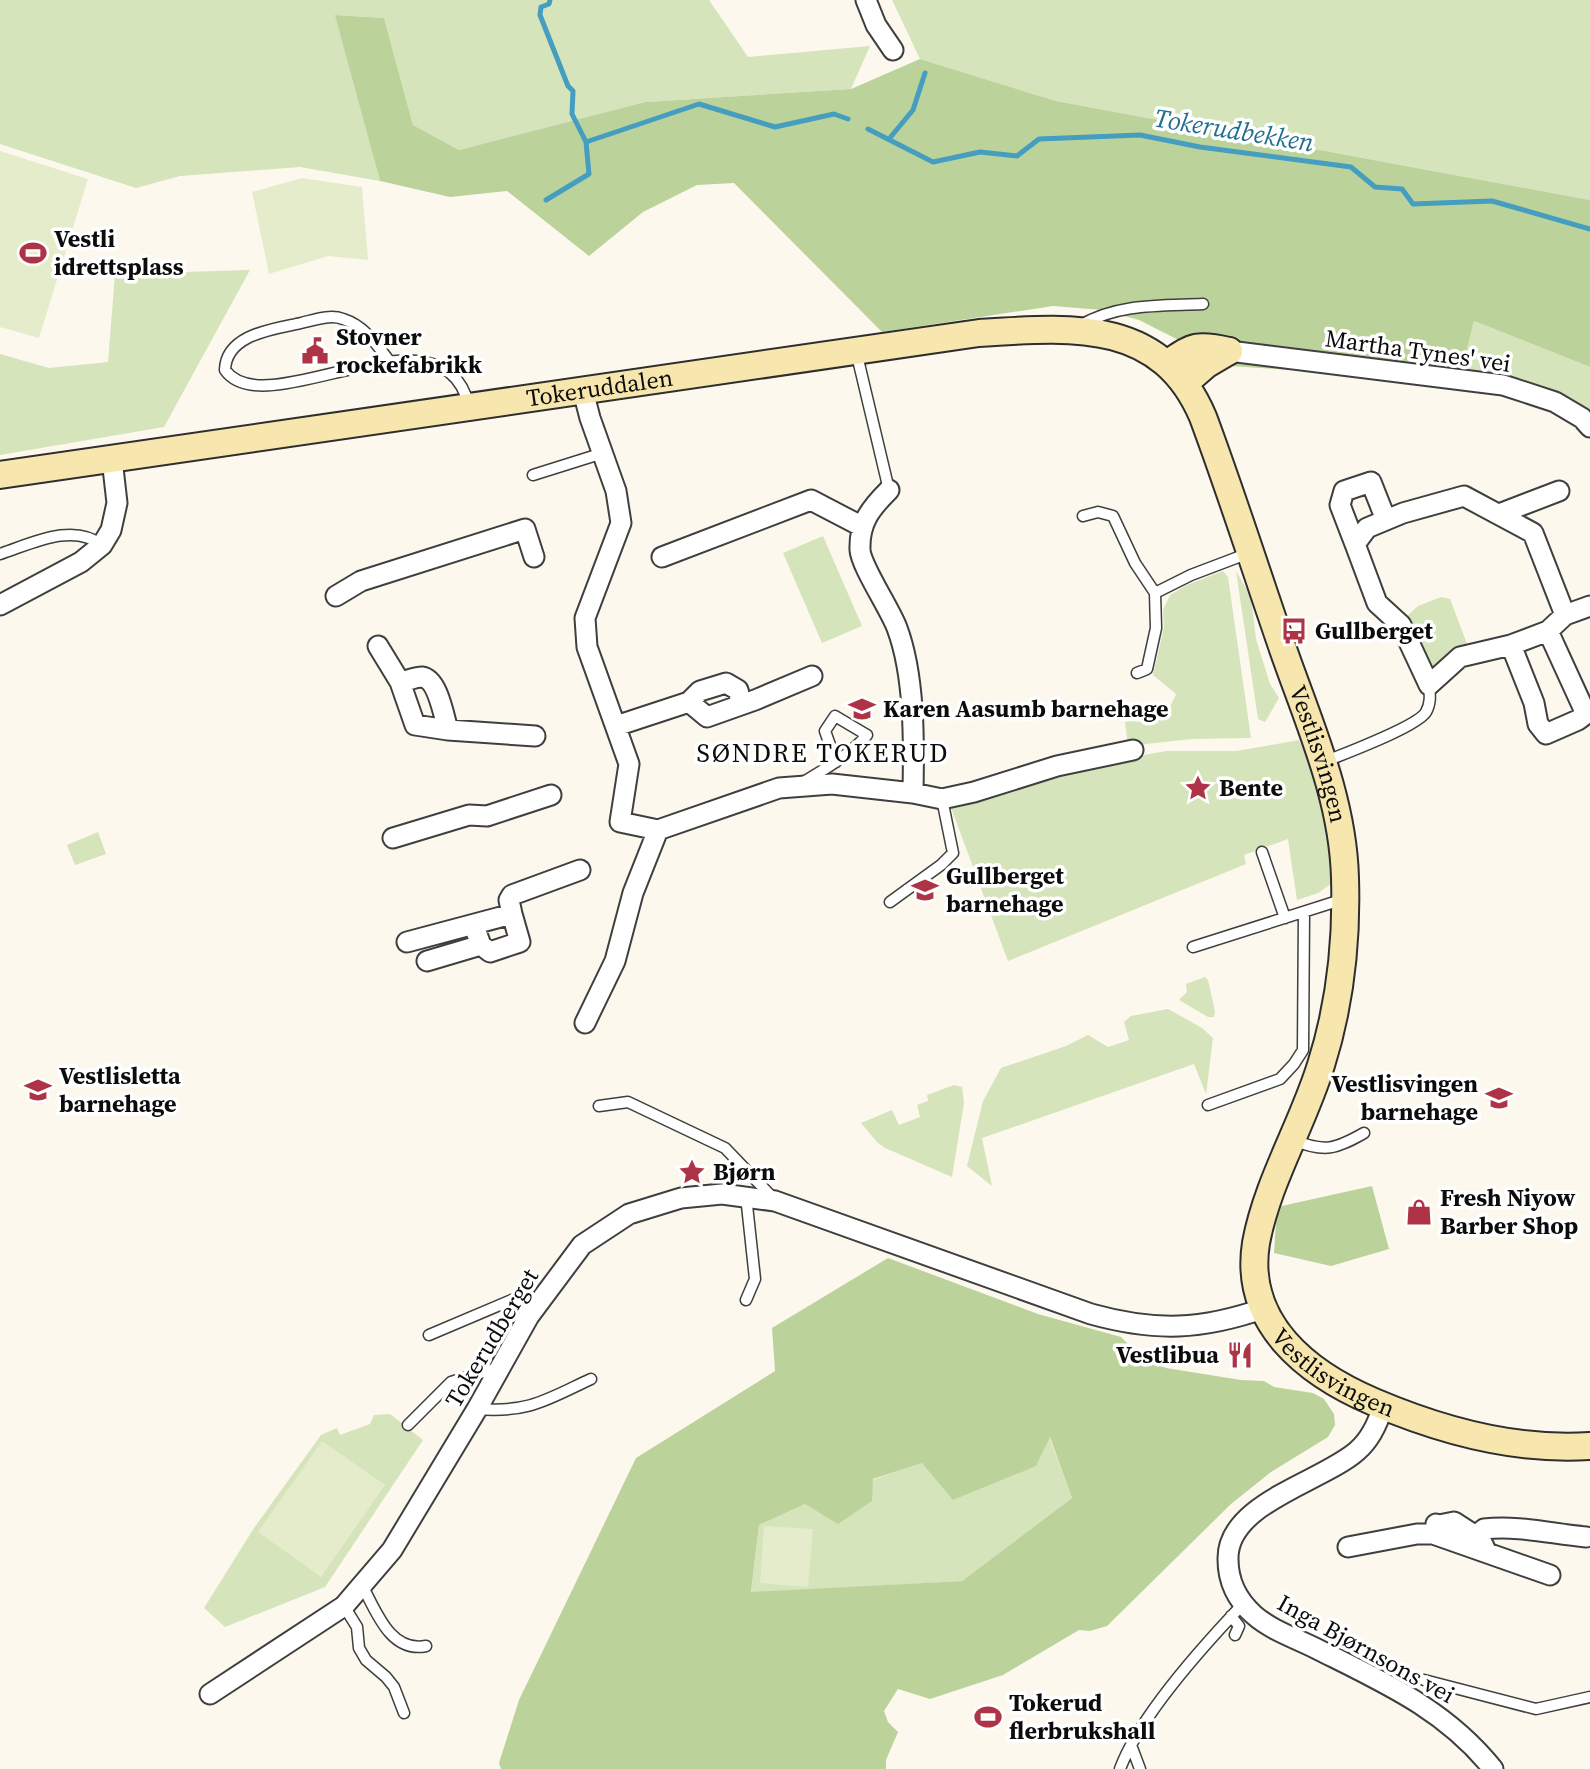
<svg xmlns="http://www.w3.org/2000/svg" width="1590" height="1769" font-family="'Source Serif 4',serif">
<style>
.green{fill:#d5e4ba}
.forest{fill:#bbd39b;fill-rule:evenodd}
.pitch{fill:#e5eccb}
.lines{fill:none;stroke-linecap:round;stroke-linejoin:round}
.stream{stroke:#459dbf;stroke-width:5}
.lane-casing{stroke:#3f3f3f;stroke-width:13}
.street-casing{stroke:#3f3f3f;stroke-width:23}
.secondary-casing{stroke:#2e2e2e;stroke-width:30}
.lane{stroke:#fff;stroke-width:10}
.street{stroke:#fff;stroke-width:19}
.secondary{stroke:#f7e6ae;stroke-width:26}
.labels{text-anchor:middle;stroke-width:7;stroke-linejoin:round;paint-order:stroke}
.poi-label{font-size:24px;font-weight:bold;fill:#0c0c0c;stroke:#fff;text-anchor:start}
.street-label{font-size:24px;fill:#0c0c0c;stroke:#fff}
.water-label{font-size:26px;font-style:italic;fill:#226e91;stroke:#fff}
.neighbourhood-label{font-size:26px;letter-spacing:2px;fill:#0c0c0c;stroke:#fff}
</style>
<rect width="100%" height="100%" fill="#fdf8ed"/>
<!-- green -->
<path class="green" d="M0 0H709L748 57 870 46 851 89 645 102 459 150 413 125 384 18 336 15 380 181 300 167 180 176 136 188 0 144Z
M892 0H1590V200L1056 101 920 59Z
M250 270 164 427 0 455V354L49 368 108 362 115 274Z
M1474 321 1590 367V427L1582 418 1459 381Z
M823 536 862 626 822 643 783 553Z
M1223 571 1228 577 1251 738 1192 739 1128 746 1125 722C1134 720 1140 723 1148 722 1164 720 1171 707 1176 694L1153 675 1164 627 1163 610 1170 595 1187 585Z
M1236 571 1251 597 1256 639 1270 684 1279 698 1265 722 1258 719Z
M1441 597 1450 599 1469 649 1444 659 1429 671 1404 619 1418 606Z
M1299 740 1319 784 1328 819 1334 882 1318 893 1297 900 1288 839 1244 855 1246 864 1008 961 950 805 1096 764 1166 751H1237Z
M98 832 106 854 75 865 67 845Z
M1205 977 1208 980 1215 1011 1214 1017H1208L1179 1000 1187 992 1186 984Z
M1168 1009 1202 1028 1213 1038 1206 1094 1194 1064 982 1138 992 1186 967 1166 983 1101 1001 1068 1066 1046 1088 1035 1108 1047 1129 1040 1124 1022 1131 1016Z
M954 1085 962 1087 964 1103 952 1177 885 1148 877 1142 861 1123 892 1110 899 1125 920 1117 917 1105 928 1101 927 1095Z
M390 1414 423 1440 325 1587 225 1627 204 1608 254 1528 321 1435 337 1428 340 1435 370 1424 374 1415Z
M1049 1436 1072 1498 962 1581 751 1593 759 1525 805 1504 923 1462Z"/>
<!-- forest -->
<path class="forest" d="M335 15 384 18 413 125 459 150 645 102 851 89 920 59 1056 101 1590 200V367L1474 321 1459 381 1230 366 1139 320 1102 310 1053 306 882 332 734 183 697 185 643 212 589 256 507 191 450 197 380 181Z
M1372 1186 1389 1249 1331 1266 1274 1253 1277 1207Z
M888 1258 1038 1314 1121 1337 1138 1354 1166 1368 1241 1380 1264 1381 1274 1387 1313 1393 1324 1399 1334 1414 1335 1425 1328 1437 1271 1472 1231 1504 1107 1626 1090 1631 1079 1630 1003 1675 930 1699 898 1689 884 1711 888 1722 898 1732 886 1760V1769H501L499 1763 519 1700 636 1458 775 1371 772 1328ZM1050 1437 1072 1498 962 1581 751 1592 759 1525 805 1504 838 1524 872 1501 873 1479 922 1463 953 1500 1036 1466Z"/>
<!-- pitch -->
<path class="pitch" d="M0 151 88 179 39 338 0 327Z
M302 178 362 187 368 260 328 256 269 274 252 192Z
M322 1441 385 1485 321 1577 258 1532Z
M764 1526 813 1529 808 1587 760 1583Z"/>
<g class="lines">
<!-- stream -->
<path class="stream" d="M550 0 549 4 541 7 540 15 568 86 573 91 572 114 586 142
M868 129 933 162 980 152 1017 156 1039 139 1140 135 1200 147 1351 167 1375 187 1402 189 1413 204 1492 201 1590 229
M889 139 913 110 925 73
M546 200 589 174 586 142 699 104 775 127 834 114 848 119"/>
<!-- lane casing -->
<g class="lane-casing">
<path id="lane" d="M1081 325C1119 303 1162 306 1203 304
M856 351 889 490
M390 362C377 345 365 326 343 319 330 314 314 320 301 323 274 329 226 334 225 370 266 428 443 296 469 406
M533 475 603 453
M1083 516 1098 512 1113 516 1135 563 1155 593 1156 628 1147 669 1137 673
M0 554C31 544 72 522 102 545
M1155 593 1191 575 1249 553
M1324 762C1343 754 1417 727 1426 712 1431 703 1430 695 1429 685
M804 782C826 768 850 755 867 735L835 716 825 731 836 762
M1262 852 1285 918
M890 902 941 865 953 853 942 799
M1193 947 1344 899
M1208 1105 1280 1079 1294 1064 1303 1050 1304 912
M599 1106 628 1102 725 1148 773 1198
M1293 1140C1325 1153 1336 1149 1364 1133
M746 1196 755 1279 746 1300
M429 1335 514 1299 539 1302
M477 1409C529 1413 546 1400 591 1379
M408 1425 451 1382 500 1367
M362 1585C376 1611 390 1653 426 1646
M344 1606 357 1627 359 1648 366 1660 386 1677 394 1687 404 1713
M1231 1616 1239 1626 1235 1635
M1424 1680 1536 1709 1590 1697
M1131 1745 1140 1769
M1120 1769C1139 1717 1204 1645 1243 1604"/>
</g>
<!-- street casing -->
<g class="street-casing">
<path id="street" d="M866 0 876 25 893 50
M1229 351 1503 385 1555 402 1582 418 1590 427
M583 391 590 418 616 491 621 523 585 618 587 647 629 764 620 822 658 830
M889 490C870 509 859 523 860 550 861 566 890 609 897 628 915 676 914 742 913 793
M1499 514 1559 491
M1355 544 1340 505 1344 491 1371 482 1386 520
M662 557 811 500 861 526
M336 596 361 581 525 529 534 557
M0 605 81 562 102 545 111 530 117 503 112 459
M1565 615 1590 606
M1511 645 1548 631 1565 615 1533 533 1464 496 1403 513 1367 528 1355 544 1377 603 1401 625 1429 685 1460 657 1511 645 1534 703 1538 724 1546 734 1578 720 1586 714 1548 631
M378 646 400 682 415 725 448 730 535 736
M400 682C406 681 416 677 422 677 438 679 444 717 448 730
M689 702 707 717 755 700 812 676
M616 726 689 702 700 691 726 683 738 690 741 704
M393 838 469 815 487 816 551 795
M474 926 481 945 490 952 520 942 512 914
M407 942 512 914 509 900 512 895 580 870
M427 961 481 945
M585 1023 615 961 633 893 658 830 779 788 832 784 913 793 942 799 974 792 1057 766 1133 750
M1383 1406C1378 1423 1371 1439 1357 1451 1322 1482 1227 1503 1228 1559 1228 1581 1237 1600 1254 1615 1272 1631 1298 1639 1319 1650 1385 1683 1446 1710 1493 1769
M1436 1524 1439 1525 1454 1522 1471 1533 1478 1534
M1348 1547 1417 1534H1433L1550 1575
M1486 1551 1478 1534 1484 1529C1518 1525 1552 1534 1586 1537
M210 1694 344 1606 392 1550 477 1409 529 1316 582 1245 629 1214 681 1198 722 1194 775 1201 1091 1314C1156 1332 1202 1330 1265 1308"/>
</g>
<!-- secondary casing -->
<g class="secondary-casing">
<g id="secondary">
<path d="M1168 364C1191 345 1200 344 1229 351"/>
<path d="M1185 383 1207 364 1229 351"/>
<path id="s1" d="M0 475 979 333C1071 327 1161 318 1203 417 1232 495 1257 574 1284 652 1310 726 1343 799 1345 878 1347 941 1340 1005 1321 1065 1303 1124 1267 1182 1256 1243 1243 1324 1308 1374 1374 1402 1442 1431 1516 1451 1590 1446"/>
</g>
</g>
<!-- lane -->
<use href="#lane" class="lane"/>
<!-- street -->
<use href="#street" class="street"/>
<!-- secondary -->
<use href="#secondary" class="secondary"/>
</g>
<!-- icons -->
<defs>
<g id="stadium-bare" transform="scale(2.1)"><path d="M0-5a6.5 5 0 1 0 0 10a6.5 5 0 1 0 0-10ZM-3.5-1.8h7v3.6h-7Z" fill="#ae3347" stroke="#fff" stroke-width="2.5" paint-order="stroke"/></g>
<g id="civic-bare" transform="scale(2.1)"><path d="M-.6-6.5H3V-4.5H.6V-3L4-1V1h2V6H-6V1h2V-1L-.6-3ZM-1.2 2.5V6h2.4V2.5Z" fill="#ae3347" stroke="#fff" stroke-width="2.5" paint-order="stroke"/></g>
<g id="bus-bare" transform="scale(2.1)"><path d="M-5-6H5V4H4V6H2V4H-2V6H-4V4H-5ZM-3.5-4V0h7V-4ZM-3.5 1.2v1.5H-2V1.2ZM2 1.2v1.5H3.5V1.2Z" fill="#ae3347" stroke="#fff" stroke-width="2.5" paint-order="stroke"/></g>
<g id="school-bare" transform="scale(2.1)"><path d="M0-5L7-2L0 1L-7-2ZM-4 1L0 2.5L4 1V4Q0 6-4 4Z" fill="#ae3347" stroke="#fff" stroke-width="2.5" paint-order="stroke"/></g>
<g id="sight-bare" transform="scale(2.1)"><path d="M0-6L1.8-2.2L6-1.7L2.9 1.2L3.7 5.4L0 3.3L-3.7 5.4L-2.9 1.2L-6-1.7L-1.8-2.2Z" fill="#ae3347" stroke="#fff" stroke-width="2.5" paint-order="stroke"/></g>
<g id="shop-bare" transform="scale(2.1)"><path d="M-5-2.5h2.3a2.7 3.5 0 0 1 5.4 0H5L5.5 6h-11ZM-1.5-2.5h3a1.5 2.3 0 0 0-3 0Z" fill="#ae3347" stroke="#fff" stroke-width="2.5" paint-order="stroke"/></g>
<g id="restaurant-bare" transform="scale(2.1)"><path d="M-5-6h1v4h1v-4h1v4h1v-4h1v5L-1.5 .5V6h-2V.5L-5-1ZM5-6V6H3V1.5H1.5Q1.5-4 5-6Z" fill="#ae3347" stroke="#fff" stroke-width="2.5" paint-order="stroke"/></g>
</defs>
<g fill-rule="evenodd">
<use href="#stadium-bare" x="33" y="253"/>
<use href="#civic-bare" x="315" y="351"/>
<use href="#bus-bare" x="1294" y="631"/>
<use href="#school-bare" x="862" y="709"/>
<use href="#sight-bare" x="1198" y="788"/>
<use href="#school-bare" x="925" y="890"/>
<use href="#school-bare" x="38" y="1090"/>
<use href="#school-bare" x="1499" y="1098"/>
<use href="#sight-bare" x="692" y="1172"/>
<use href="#shop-bare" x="1419" y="1212"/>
<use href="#restaurant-bare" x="1240" y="1355"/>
<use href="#stadium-bare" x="988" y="1717"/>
</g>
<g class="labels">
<!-- poi labels -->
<g class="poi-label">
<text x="54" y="247">Vestli<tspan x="54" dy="28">idrettsplass</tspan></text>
<text x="336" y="345">Stovner<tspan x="336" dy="28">rockefabrikk</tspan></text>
<text x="1315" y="639">Gullberget</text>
<text x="883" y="717">Karen Aasumb barnehage</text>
<text x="1219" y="796">Bente</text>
<text x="946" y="884">Gullberget<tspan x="946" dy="28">barnehage</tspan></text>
<text x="59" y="1084">Vestlisletta<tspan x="59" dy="28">barnehage</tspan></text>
<text x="1478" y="1092" text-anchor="end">Vestlisvingen<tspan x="1478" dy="28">barnehage</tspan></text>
<text x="713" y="1180">Bjørn</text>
<text x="1440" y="1206">Fresh Niyow<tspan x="1440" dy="28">Barber Shop</tspan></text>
<text x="1219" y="1363" text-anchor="end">Vestlibua</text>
<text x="1009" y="1711">Tokerud<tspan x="1009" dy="28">flerbrukshall</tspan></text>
</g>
<!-- street labels -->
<g class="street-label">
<text transform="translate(1418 351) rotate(8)" y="8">Martha Tynes' vei</text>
<text dy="8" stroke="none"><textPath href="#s1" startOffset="606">Tokeruddalen</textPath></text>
<text dy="8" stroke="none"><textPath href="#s1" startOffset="1606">Vestlisvingen</textPath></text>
<text transform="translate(492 1338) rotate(-59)" y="8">Tokerudberget</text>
<text dy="8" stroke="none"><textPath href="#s1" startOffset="2277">Vestlisvingen</textPath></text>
<text transform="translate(1366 1649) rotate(29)" y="8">Inga Bjørnsons vei</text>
</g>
<!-- water labels -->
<g class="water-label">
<text transform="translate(1234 130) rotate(9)" y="9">Tokerudbekken</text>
</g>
<!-- neighbourhood labels -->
<g class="neighbourhood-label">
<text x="823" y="762">SØNDRE TOKERUD</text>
</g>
</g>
</svg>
